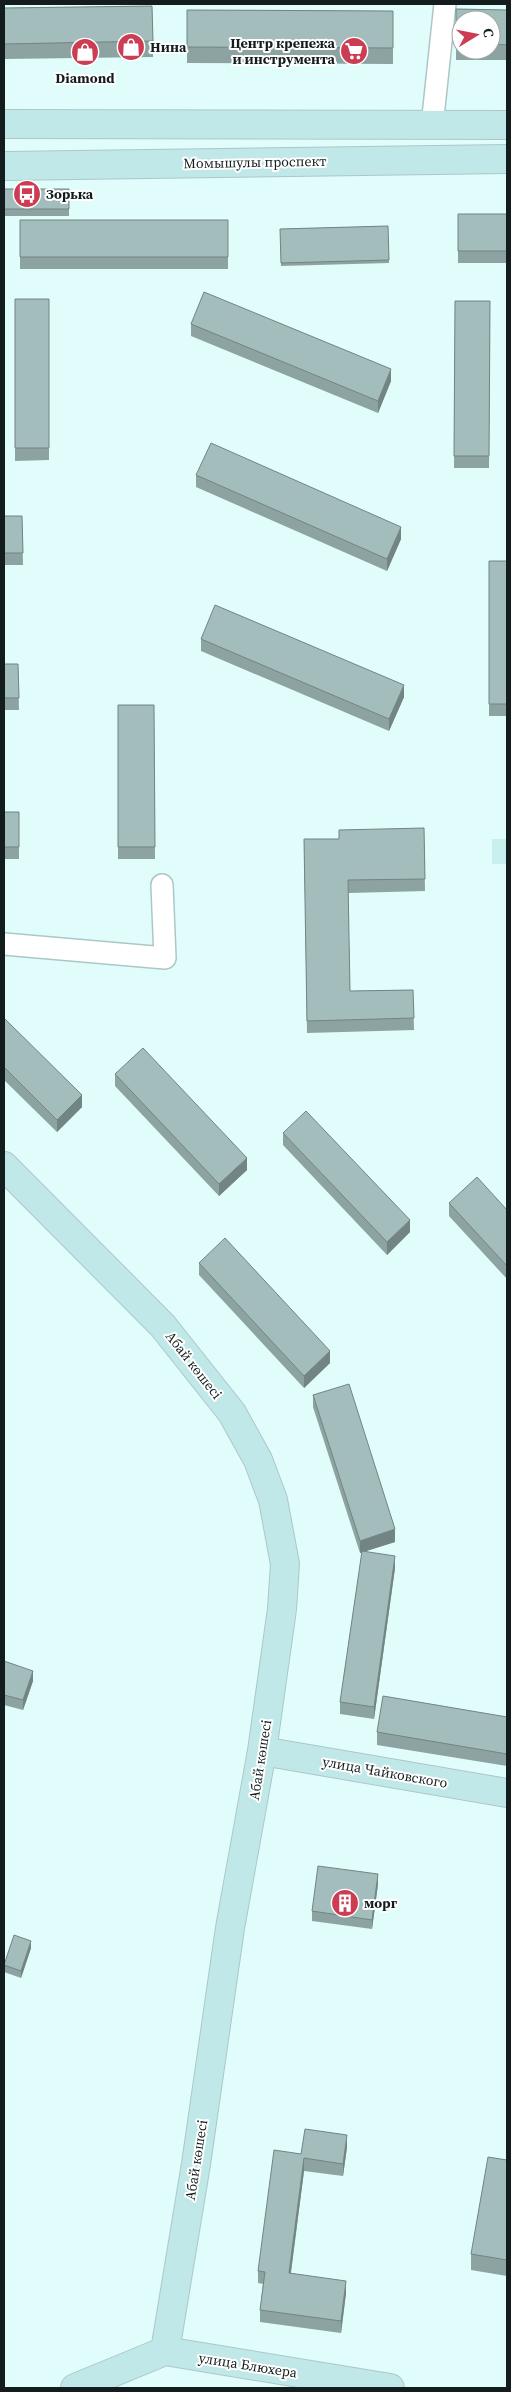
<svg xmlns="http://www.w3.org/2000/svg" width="511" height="2392" font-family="'Source Serif 4',serif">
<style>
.built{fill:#caefef}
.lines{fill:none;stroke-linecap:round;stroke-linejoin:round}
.street-casing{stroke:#adc7c7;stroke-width:24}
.secondary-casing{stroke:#adc7c7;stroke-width:30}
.street{stroke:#fff;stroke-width:21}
.secondary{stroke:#c1e8e9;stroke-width:28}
.wall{fill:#8ca3a2;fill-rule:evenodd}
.shaded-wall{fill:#728484}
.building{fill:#a3bdbc;stroke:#728484}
.labels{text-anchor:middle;stroke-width:4;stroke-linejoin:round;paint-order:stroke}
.poi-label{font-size:14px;font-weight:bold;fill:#141d1d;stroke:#fff;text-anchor:start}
.street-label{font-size:14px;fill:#141d1d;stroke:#fff}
</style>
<rect width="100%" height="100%" fill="#e0fcfb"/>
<!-- built -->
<path class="built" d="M492 839H507V864H492Z"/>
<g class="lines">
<!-- street casing -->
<g class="street-casing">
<path id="street" d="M432 126 445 4
M4 944 165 958 162 885"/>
</g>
<!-- secondary casing -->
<g class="secondary-casing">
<path id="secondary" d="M4 124 507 125
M4 166 507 159
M4 1166 163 1326 232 1413 258 1460 273 1500 285 1564 282 1609 262 1751 230 1928 196 2164 165 2351 75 2388
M262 1751 507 1793
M165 2351 390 2388"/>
</g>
<!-- street -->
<use href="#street" class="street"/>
<!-- secondary -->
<use href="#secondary" class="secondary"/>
</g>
<!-- wall -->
<path class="wall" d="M152 6 153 57 4 59V8Z
M456 9 507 10V60H456ZM461 20H491V50H461Z
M187 10 393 11V64L187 63Z
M4 189H69V216H4Z
M458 214H507V263H458Z
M20 220H228V269H20Z
M388 226 389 263 281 266 280 229Z
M15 299H49V460L15 461Z
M455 301H490L489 468H454Z
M191 324 391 381 378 413 191 336Z
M196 475 401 539 387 571 196 487Z
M4 516H22L23 565H4Z
M489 561H507V716H489Z
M201 639 404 697 389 731 201 651Z
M4 664H18L19 710H4Z
M118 705H154L155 859H118Z
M4 812H19V859H4Z
M424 828 425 891 348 893 350 991 413 990 414 1030 307 1033 304 839H339Z
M4 1018 82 1107 57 1132 4 1080Z
M115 1074 247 1170 219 1196 115 1086Z
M283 1133 410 1232 387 1255 283 1145Z
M449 1203 507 1210V1279L449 1216Z
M199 1263 330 1363 304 1388 199 1275Z
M313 1395 395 1542 366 1551 395 1568 374 1719 340 1714V1702L362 1552 360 1553 313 1407Z
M4 1661 33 1681 23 1710 4 1705Z
M507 1717V1766L377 1745V1732Z
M378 1884 372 1929 312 1921V1911Z
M31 1948 21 1978 4 1972V1965Z
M347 2147 343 2176 304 2171 291 2273 346 2293 341 2333 260 2322V2310L263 2284 258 2283V2271L301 2154Z
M507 2160V2276L471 2270V2254Z"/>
<!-- shaded-wall -->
<path class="shaded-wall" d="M391 369V381L378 413V401Z
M401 527V539L387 571V559Z
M404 685V697L389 731V719Z
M82 1095V1107L57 1132V1120Z
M247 1158V1170L219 1196V1184Z
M410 1220V1232L387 1255V1242Z
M330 1351V1363L304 1388V1376Z
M395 1529V1542L360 1553V1541Z
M395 1556V1568L374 1719V1707Z
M33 1671V1681L23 1710V1700Z
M378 1874V1884L372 1929V1920Z
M31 1941V1948L21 1978V1971Z
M347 2135V2147L343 2176V2164Z
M304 2158V2171L289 2285V2273Z
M346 2281V2293L341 2333V2321Z"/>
<!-- building -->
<path class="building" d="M152 6 153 41 4 44V8Z
M456 9 507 10V45L491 44V20H461V44H456Z
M187 10 393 11V48L187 47Z
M4 189H69V209H4Z
M458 214H507V251H458Z
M20 220H228V257H20Z
M388 226 389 260 281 263 280 229Z
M204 292 391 369 378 401 191 324Z
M15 299H49V448H15Z
M455 301H490L489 456H454Z
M211 443 401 527 387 559 196 475Z
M4 516H22L23 553H4Z
M489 561H507V704H489Z
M215 605 404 685 389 719 201 639Z
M4 664H18L19 698H4Z
M118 705H154L155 847H118Z
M4 812H19V847H4Z
M424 828 425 879 348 880 350 991 413 990 414 1018 307 1021 304 839H339V830Z
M4 1018 82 1095 57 1120 4 1067Z
M143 1048 247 1158 219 1184 115 1074Z
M306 1111 410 1220 387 1242 283 1133Z
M477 1177 507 1210V1266L449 1203Z
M225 1238 330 1351 304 1376 199 1263Z
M349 1384 395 1529 360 1541 313 1395Z
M362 1551 395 1556 374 1707 340 1702Z
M4 1661 33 1671 23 1700 4 1695Z
M383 1696 507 1717V1754L377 1732Z
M318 1866 378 1874 372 1920 312 1911Z
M14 1935 31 1941 21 1971 4 1965Z
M305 2129 347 2135 343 2164 304 2158 289 2273 346 2281 341 2321 260 2310 265 2272 258 2271 274 2150 301 2154Z
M488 2157 507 2160V2260L471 2254Z"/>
<!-- icons -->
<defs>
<g id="shop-disc" transform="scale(1.4375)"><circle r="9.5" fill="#cc3c53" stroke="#fff"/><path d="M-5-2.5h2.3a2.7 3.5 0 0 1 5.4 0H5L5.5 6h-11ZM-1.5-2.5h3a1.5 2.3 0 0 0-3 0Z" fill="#fff"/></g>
<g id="supermarket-disc" transform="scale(1.4375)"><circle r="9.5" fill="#cc3c53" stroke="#fff"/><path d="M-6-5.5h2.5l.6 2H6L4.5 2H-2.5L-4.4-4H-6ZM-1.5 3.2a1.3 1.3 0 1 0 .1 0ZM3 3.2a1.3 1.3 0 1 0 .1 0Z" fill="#fff"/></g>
<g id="bus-disc" transform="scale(1.4375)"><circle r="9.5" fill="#cc3c53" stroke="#fff"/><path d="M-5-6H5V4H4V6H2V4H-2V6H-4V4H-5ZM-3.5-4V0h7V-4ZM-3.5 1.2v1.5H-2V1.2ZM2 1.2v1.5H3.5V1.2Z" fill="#fff"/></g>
<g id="building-disc" transform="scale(1.4375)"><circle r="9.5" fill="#cc3c53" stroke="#fff"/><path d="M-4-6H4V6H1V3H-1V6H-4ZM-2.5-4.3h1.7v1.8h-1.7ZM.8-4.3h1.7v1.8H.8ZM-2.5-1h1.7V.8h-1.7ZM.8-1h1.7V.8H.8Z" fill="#fff"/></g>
</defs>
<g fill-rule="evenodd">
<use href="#shop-disc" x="131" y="47"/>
<use href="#supermarket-disc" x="354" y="51"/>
<use href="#shop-disc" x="85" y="52"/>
<use href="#bus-disc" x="27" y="194"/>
<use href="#building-disc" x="345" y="1903"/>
</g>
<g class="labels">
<!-- poi labels -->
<g class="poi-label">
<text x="335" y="48" text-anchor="end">Центр крепежа<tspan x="335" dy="16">и инструмента</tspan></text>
<text x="150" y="52">Нина</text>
<text x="85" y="83" text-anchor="middle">Diamond</text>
<text x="46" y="199">Зорька</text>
<text x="364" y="1908">морг</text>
</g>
<!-- street labels -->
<g class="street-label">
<text transform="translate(255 162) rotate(-1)" y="5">Момышулы проспект</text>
<text transform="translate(194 1365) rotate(52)" y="5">Абай көшесі</text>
<text transform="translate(260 1760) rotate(-81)" y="5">Абай көшесі</text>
<text transform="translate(385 1772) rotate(10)" y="5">улица Чайковского</text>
<text transform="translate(196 2160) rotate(-81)" y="5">Абай көшесі</text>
<text transform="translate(248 2365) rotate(9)" y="5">улица Блюхера</text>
</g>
</g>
<!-- border -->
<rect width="511" height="2392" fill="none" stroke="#141d1d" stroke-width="10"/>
<!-- north arrow -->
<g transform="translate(476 35) rotate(80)"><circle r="24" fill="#ffffff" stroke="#a1a5a5"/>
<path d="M0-4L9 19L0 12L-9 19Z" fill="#cc3c53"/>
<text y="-8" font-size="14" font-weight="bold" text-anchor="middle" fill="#141d1d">С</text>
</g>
</svg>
